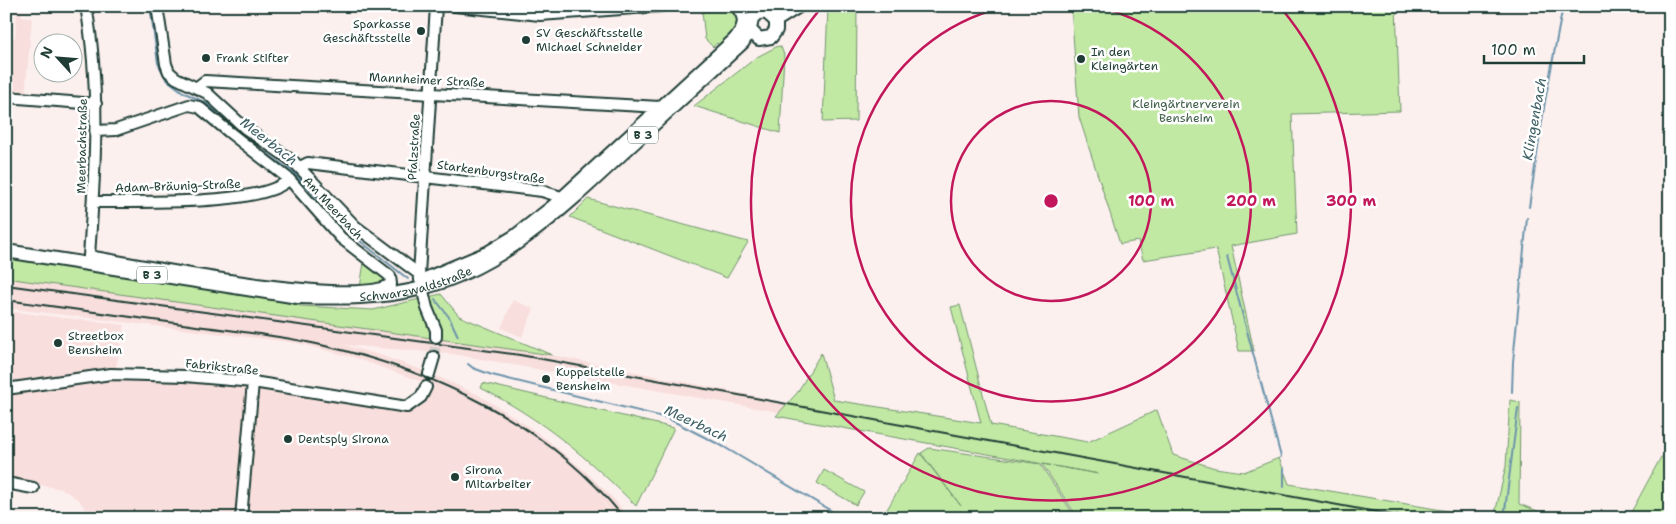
<svg xmlns="http://www.w3.org/2000/svg" width="1676" height="524" font-family="'Shantell Sans',sans-serif">
<style>
.built{fill:#f8dedc}
.green{fill:#c2e9a4;stroke:#70936c}
.lines{fill:none;stroke-linecap:round;stroke-linejoin:round}
.stream{stroke:#6c94ab;stroke-width:2}
.minor-tunnel{stroke:#d0ccca;stroke-width:10;stroke-dasharray:10 5;stroke-linecap:butt}
.minor-casing{stroke:#1f3d34;stroke-width:14}
.major-casing{stroke:#1f3d34;stroke-width:16}
.minor{stroke:#fff;stroke-width:10}
.major{stroke:#fff;stroke-width:12}
.rail{stroke:#1f3d34;stroke-width:2}
.ring{fill:none;stroke:#c2185b;stroke-width:2.5}
.poi-dot{fill:#1f3d34;stroke:#fff;stroke-width:2}
.labels{text-anchor:middle;stroke-width:5;stroke-linejoin:round;paint-order:stroke}
.shield{fill:#fff;stroke:#627771;stroke-width:1}
.shield-label{font-size:11px;font-weight:bold;fill:#1f3d34}
.poi-label{font-size:12px;fill:#1f3d34;stroke:#fff;text-anchor:start}
.street-label{font-size:12px;fill:#1f3d34;stroke:#fff}
.park-label{font-size:12px;fill:#405f4a;stroke:#fff}
.water-label{font-size:14px;font-style:italic;fill:#3f6166;stroke:#fff}
.centre{fill:#c2185b;stroke:#fff;stroke-width:2.5}
.ring-label{font-size:15px;text-anchor:middle;font-weight:bold;fill:#c2185b;stroke:#fff;stroke-width:5;stroke-linejoin:round;paint-order:stroke}
</style>
<rect width="100%" height="100%" fill="#fcf0ef"/>
<filter id="ink" filterUnits="userSpaceOnUse"><feTurbulence type="fractalNoise" baseFrequency=".02" numOctaves="2"/><feDisplacementMap in="SourceGraphic" scale="10" xChannelSelector="R" yChannelSelector="G"/><feConvolveMatrix kernelMatrix="1 2 1 2 8 2 1 2 1" color-interpolation-filters="sRGB"/></filter>
<g filter="url(#ink)">
<!-- built -->
<path class="built" d="M17 11 22 12 21 16 32 18 25 95 6 93V44L12 43V38H15Z
M6 278 552 355 788 403 858 414 835 422 452 354 344 345 383 356 425 371 477 394 510 414 545 438 584 470 615 500 629 518H617L597 496 615 518H92L79 500 62 489 6 479V386L112 377 255 383 404 411 420 408 434 386 352 357 297 343 6 308Z
M513 300 534 309 522 337 501 328Z
M6 311 125 325 115 372 6 384Z"/>
<!-- green -->
<path class="green" d="M834 6H857L856 121 823 122 828 8Z
M1071 6H1396L1400 111 1292 114 1297 234 1231 246 1254 351H1239L1216 249 1143 260 1138 241 1120 244 1079 117Z
M729 9 736 12 739 18 736 31 720 46 717 43 713 47 705 39 702 12Z
M778 46 781 47 784 55 780 133 694 106 757 57Z
M588 199 748 242 727 278 570 217Z
M6 255 266 298 301 306 373 310 441 294 459 316 552 355 6 278Z
M364 262 387 281 360 288Z
M960 305 991 425 1088 442 1157 410 1173 455 1215 468 1244 472 1279 458 1289 484 1489 518H1078L1042 464 1099 474 776 416 797 393 821 353 834 400 981 423 951 307Z
M483 383 674 428 636 506C587 457 543 420 481 388Z
M1510 400 1520 402 1519 504 1556 518H1494L1506 466Z
M929 448 1040 464 1076 518H882L920 453 961 506 921 453Z
M1661 457H1670V518H1628Z
M824 470 864 492 856 505 817 483Z"/>
<g class="lines">
<!-- stream -->
<path class="stream" d="M150 6 158 63 166 79 183 92 206 103 245 138 293 172 350 233 408 279
M1529 207 1545 101 1563 6
M1227 257 1281 457
M435 299 449 317 458 336
M468 364 473 368 492 375 667 418 724 447 843 518
M1512 392 1513 362 1527 218
M1284 468V487
M1504 518 1518 408"/>
<!-- minor-tunnel -->
<path class="minor-tunnel" d="M434 357 436 337"/>
<!-- minor casing -->
<g class="minor-casing">
<path id="minor" d="M86 6C101 90 95 172 89 256 140 265 354 308 391 284L390 276 341 238 289 179 229 132 199 107 189 105 116 130 96 131
M157 6 166 64 169 72 176 78 207 93 246 129 294 162 355 226 419 274
M436 6 419 274 427 308 436 330V337
M455 6 540 15 662 6
M196 88 205 81 660 107
M6 97 96 104
M300 167 308 163 542 191 561 197
M93 202C132 201 266 207 289 179
M420 280 487 252 515 235 552 206 733 40C743 29 748 18 735 6
M429 374 434 357
M6 389 111 374 185 376 253 382 407 407 421 397 426 387
M6 483 33 488
M241 518 253 382"/>
</g>
<!-- major casing -->
<g class="major-casing">
<g id="major">
<path d="M767 13 776 21V30L771 37 759 39 750 30 752 18 758 13 775 12 786 6"/>
<path d="M780 18 799 6"/>
<path id="s1" d="M6 251 298 297C339 298 381 299 422 288 504 267 566 206 626 150 665 114 704 78 743 42L750 30"/>
</g>
</g>
<!-- minor -->
<use href="#minor" class="minor"/>
<!-- major -->
<use href="#major" class="major"/>
<!-- rail -->
<path class="rail" d="M6 285 520 355 1409 518
M6 300C67 308 129 317 190 325 233 331 278 335 321 345 435 371 549 424 624 518"/>
</g>
</g>
<!-- distance rings -->
<g class="ring">
<circle cx="1051" cy="201" r="100"/>
<path d="M1098 7A200 200 0 1 1 1004 7"/>
<path d="M1281 8A300 300 0 1 1 821 8"/>
</g>
<!-- markers -->
<g class="poi-dot">
<circle cx="421" cy="31" r="5"/>
<circle cx="526" cy="40" r="5"/>
<circle cx="206" cy="58" r="5"/>
<circle cx="1081" cy="59" r="5"/>
<circle cx="58" cy="343" r="5"/>
<circle cx="546" cy="379" r="5"/>
<circle cx="288" cy="439" r="5"/>
<circle cx="455" cy="477" r="5"/>
</g>
<g class="labels">
<!-- shield labels -->
<g class="shield">
<rect x="628" y="126.5" width="30" height="17" rx="4"/>
<rect x="137" y="266.5" width="30" height="17" rx="4"/>
</g>
<g class="shield-label">
<text x="643" y="139">B 3</text>
<text x="152" y="279">B 3</text>
</g>
<!-- poi labels -->
<g class="poi-label">
<text x="411" y="28" text-anchor="end">Sparkasse<tspan x="411" dy="14">Geschäftsstelle</tspan></text>
<text x="536" y="37">SV Geschäftsstelle<tspan x="536" dy="14">Michael Schneider</tspan></text>
<text x="1091" y="56">In den<tspan x="1091" dy="14">Kleingärten</tspan></text>
<text x="216" y="62">Frank Stifter</text>
<text x="68" y="340">Streetbox<tspan x="68" dy="14">Bensheim</tspan></text>
<text x="556" y="376">Kuppelstelle<tspan x="556" dy="14">Bensheim</tspan></text>
<text x="298" y="443">Dentsply Sirona</text>
<text x="465" y="474">Sirona<tspan x="465" dy="14">Mitarbeiter</tspan></text>
</g>
<!-- street labels -->
<g class="street-label">
<text transform="translate(427 80) rotate(3)" y="4">Mannheimer Straße</text>
<text transform="translate(82 146) rotate(-89)" y="4">Meerbachstraße</text>
<text transform="translate(414 147) rotate(-87)" y="4">Pfalzstraße</text>
<text transform="translate(491 172) rotate(8)" y="4">Starkenburgstraße</text>
<text transform="translate(178 186) rotate(-2)" y="4">Adam-Bräunig-Straße</text>
<text transform="translate(333 208) rotate(47)" y="4">Am Meerbach</text>
<text dy="4" stroke="none"><textPath href="#s1" startOffset="415">Schwarzwaldstraße</textPath></text>
<text transform="translate(222 367) rotate(6)" y="4">Fabrikstraße</text>
</g>
<!-- park labels -->
<g class="park-label">
<text x="1186" y="108">Kleingärtnerverein<tspan x="1186" dy="14">Bensheim</tspan></text>
</g>
<!-- water labels -->
<g class="water-label">
<text transform="translate(1534 119) rotate(-80)" y="5">Klingenbach</text>
<text transform="translate(269 141) rotate(38)" y="5">Meerbach</text>
<text transform="translate(696 423) rotate(25)" y="5">Meerbach</text>
</g>
</g>
<circle cx="1051" cy="201" r="8" class="centre"/>
<g class="ring-label">
<text x="1151" y="206">100 m</text>
<text x="1251" y="206">200 m</text>
<text x="1351" y="206">300 m</text>
</g>
<!-- margin -->
<rect width="1676" height="524" fill="none" stroke="#fff" stroke-width="25"/>
<rect x="12" y="12" width="1651" height="499" fill="none" stroke="#1f3d34" stroke-width="2" filter="url(#ink)"/>
<!-- north arrow -->
<g transform="translate(58 58) rotate(296)"><circle r="24" fill="#ffffff" stroke="#a5b1ae"/>
<path d="M0-4L9 19L0 12L-9 19Z" fill="#1f3d34"/>
<text y="-8" font-size="14" font-weight="bold" text-anchor="middle" fill="#1f3d34">N</text>
</g>
<!-- scale -->
<path d="M1484 55v8h100v-8" fill="none" stroke="#1f3d34" stroke-width="2.5"/>
<text x="1491" y="55" font-size="15" fill="#1f3d34" stroke="#ffffff" stroke-width="4" paint-order="stroke">100 m</text>
</svg>
